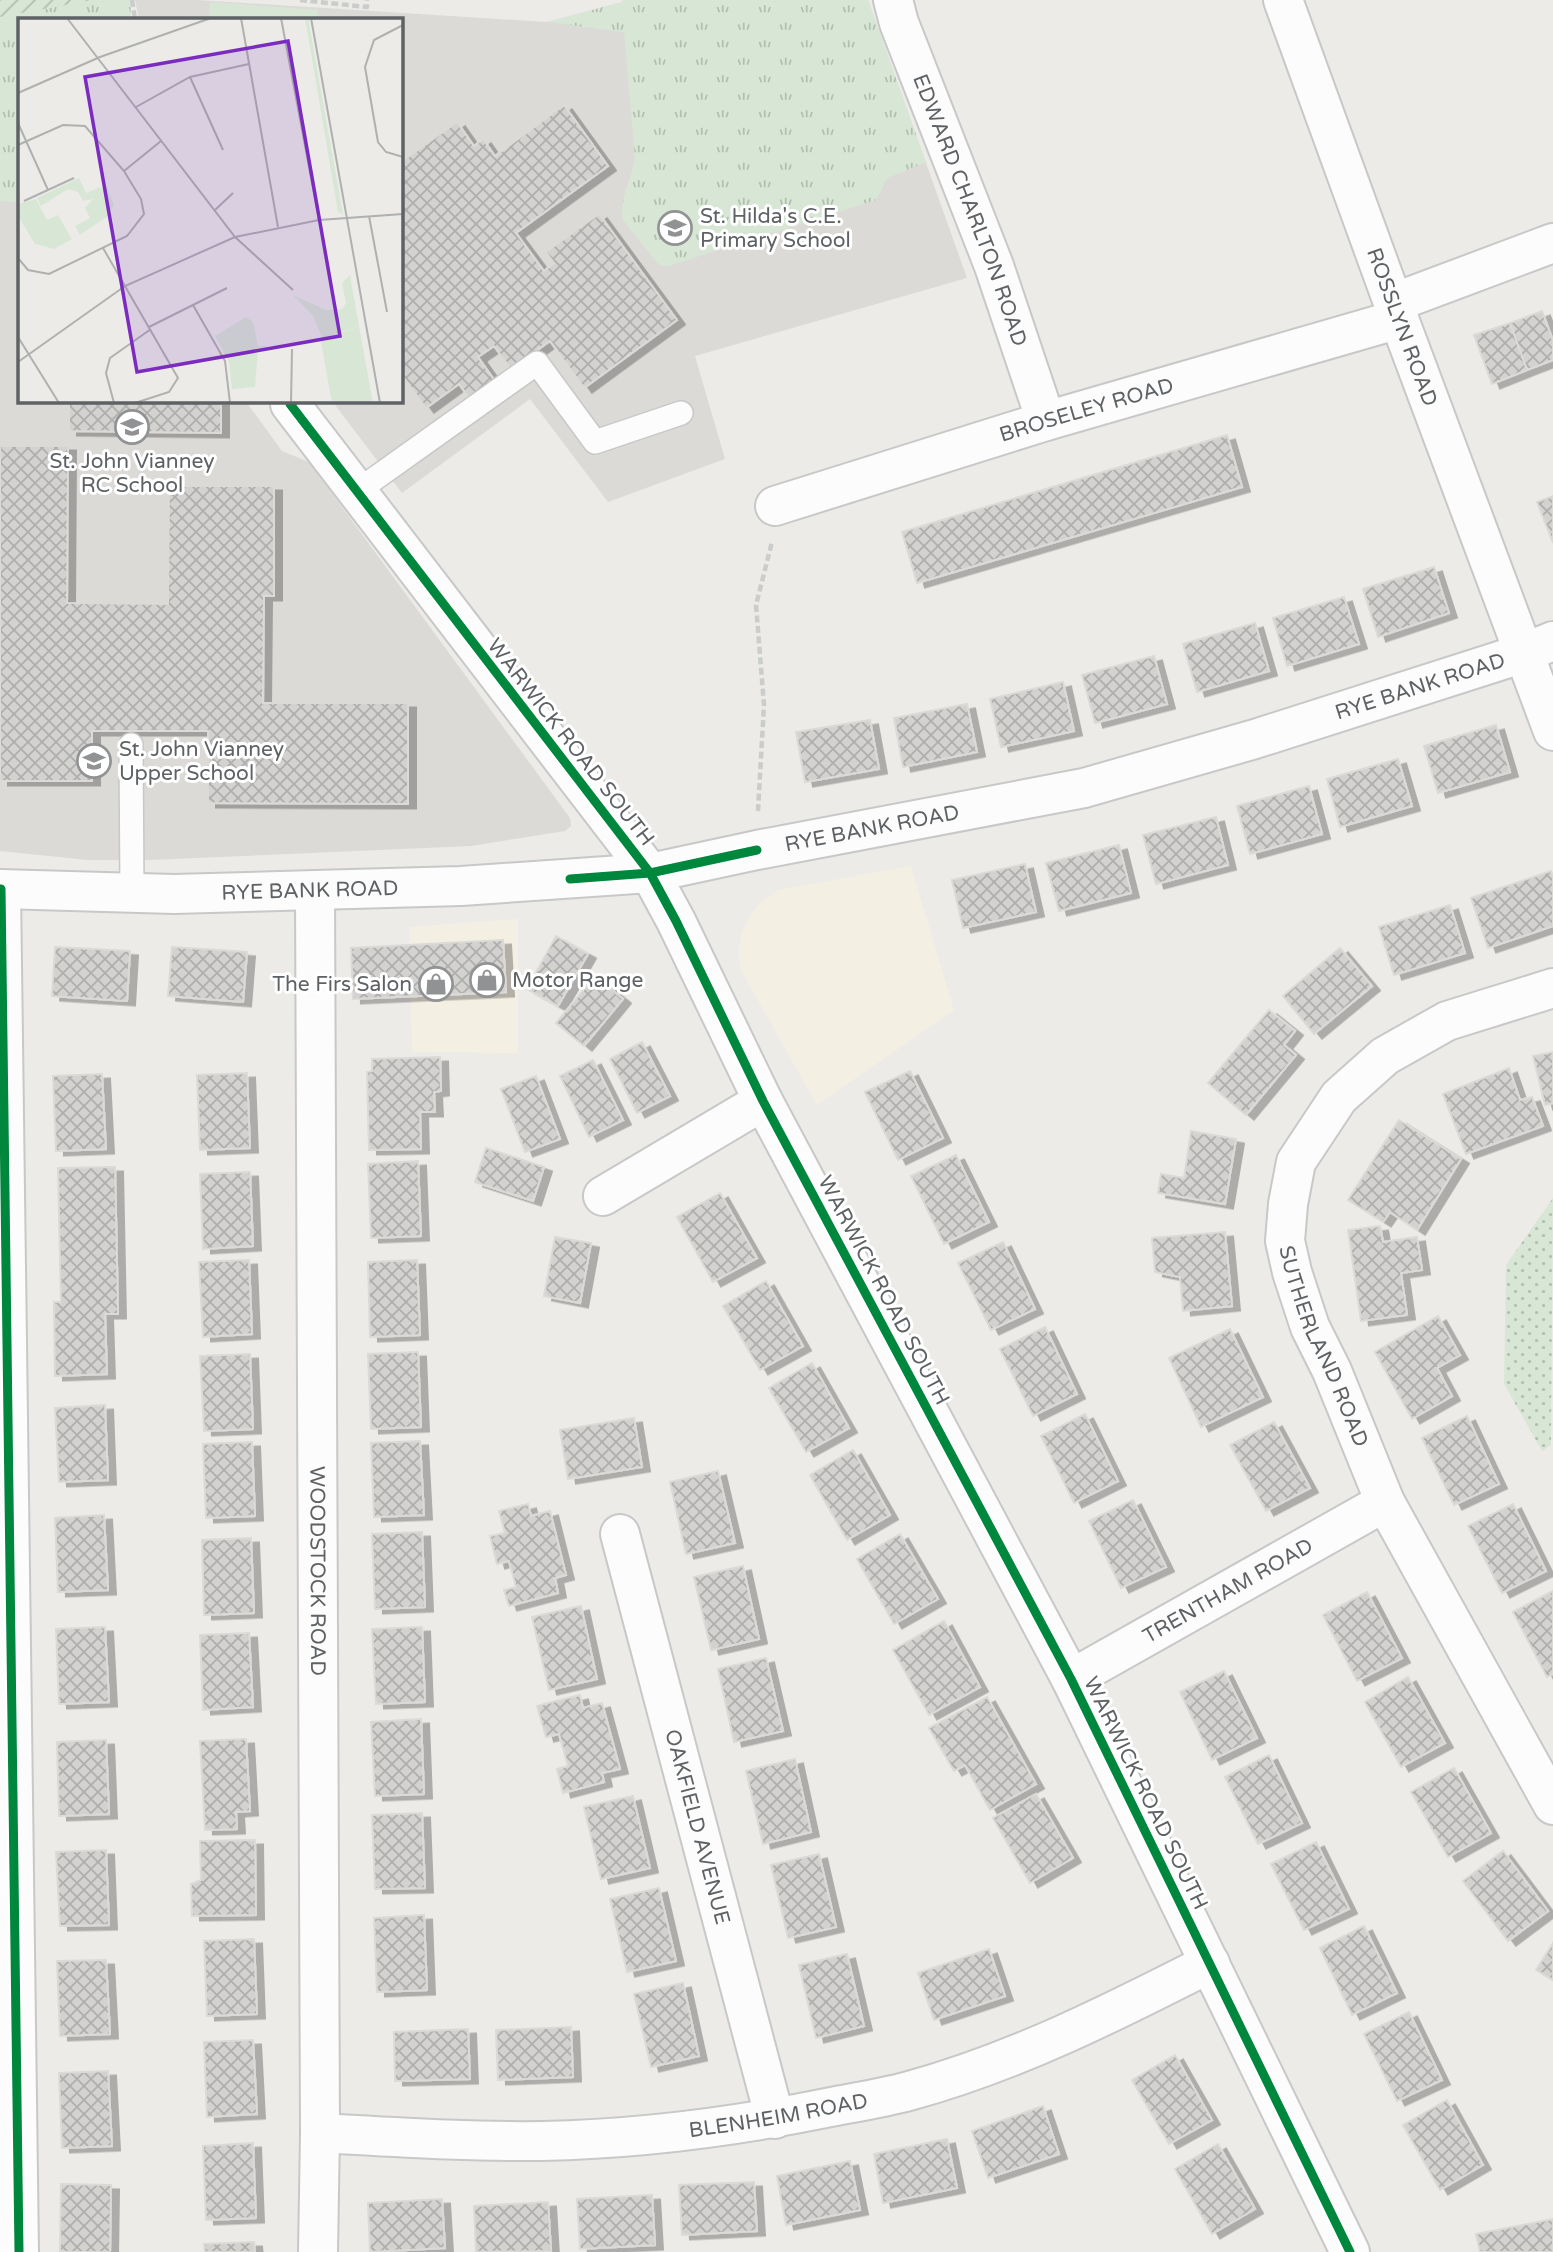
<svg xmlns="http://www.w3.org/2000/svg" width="1553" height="2252" font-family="'Varela Round',sans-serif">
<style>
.commercial{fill:#f4efe3}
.education{fill:#dcdad7}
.grass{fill:url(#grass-dots)}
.park{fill:url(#park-tufts)}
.garden{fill:url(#garden-furrows)}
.pitch{fill:#d8e7d5}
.building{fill:url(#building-cross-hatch);stroke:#dcdad7;stroke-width:2;filter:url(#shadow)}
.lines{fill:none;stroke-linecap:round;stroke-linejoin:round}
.service-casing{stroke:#c7c8c7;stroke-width:26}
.minor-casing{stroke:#c7c8c7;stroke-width:42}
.path{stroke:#cacdcb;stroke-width:4.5;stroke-dasharray:7 3.5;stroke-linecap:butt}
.service{stroke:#fcfcfc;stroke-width:23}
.minor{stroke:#fcfcfc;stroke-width:38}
.cycleway-casing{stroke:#fff;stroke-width:13}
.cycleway{stroke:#00873e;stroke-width:9}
.labels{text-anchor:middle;stroke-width:6;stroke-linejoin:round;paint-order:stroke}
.street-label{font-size:21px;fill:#5e6265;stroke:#fff}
.poi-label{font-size:21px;fill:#5e6265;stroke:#fff;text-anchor:start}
.inset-road{fill:none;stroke:#afb0b0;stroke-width:2}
.view{fill:#7b2cbf;fill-opacity:0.15;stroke:#7b2cbf;stroke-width:3.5}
.inset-edge{fill:none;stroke:#5e6265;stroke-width:3.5}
</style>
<defs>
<pattern id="grass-dots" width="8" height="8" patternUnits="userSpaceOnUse" patternTransform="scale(1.75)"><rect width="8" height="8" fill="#d8e7d5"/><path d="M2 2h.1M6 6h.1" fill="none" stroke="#b2bfb0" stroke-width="1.8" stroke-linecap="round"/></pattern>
<pattern id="park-tufts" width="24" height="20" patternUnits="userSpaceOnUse" patternTransform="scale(1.75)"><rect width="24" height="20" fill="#d8e7d5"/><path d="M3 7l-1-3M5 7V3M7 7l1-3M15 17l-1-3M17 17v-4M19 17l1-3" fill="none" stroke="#b2bfb0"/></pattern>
<pattern id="garden-furrows" width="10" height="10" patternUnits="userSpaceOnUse" patternTransform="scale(1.75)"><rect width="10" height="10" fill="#d8e7d5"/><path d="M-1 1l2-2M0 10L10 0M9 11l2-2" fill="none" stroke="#b2bfb0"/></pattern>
<pattern id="building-cross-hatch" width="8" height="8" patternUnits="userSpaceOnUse" patternTransform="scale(1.75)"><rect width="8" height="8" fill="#d3d2d1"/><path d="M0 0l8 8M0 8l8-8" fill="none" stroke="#aeaead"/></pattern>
<filter id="shadow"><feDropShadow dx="8" dy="4.5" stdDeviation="0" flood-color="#0004"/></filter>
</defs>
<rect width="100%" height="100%" fill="#ecebe8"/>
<!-- commercial -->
<path class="commercial" d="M911 866 954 1010 817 1105 742 972 738 953 742 931 749 917 760 903 778 890Z
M518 919V1053L412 1052 409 927Z"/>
<!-- education -->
<path class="education" d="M92 0H130L131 19H19V401H248L247 403 282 451 309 462 570 818 571 826 565 831 471 846 150 860H88L0 851V17Z
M135 0H197L547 22 622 2 623 0H868L967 278 695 356 725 459 608 502 530 399 402 493 332 401H401V19H139Z"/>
<!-- grass -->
<path class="grass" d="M1553 1198 1551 1445 1542 1451 1504 1384 1506 1265Z"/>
<!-- park -->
<path class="park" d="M92 0H130L131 19H19V202L0 201V17Z
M623 0H868L926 162 887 178 876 200 668 266 659 265 623 220C618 200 633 178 635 157L624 32 547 22 622 2Z"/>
<!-- garden -->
<path class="garden" d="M0 0H92L0 17Z"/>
<!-- pitch -->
<path class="pitch" d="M210 2 318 10 317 19H209Z"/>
<!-- building -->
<path class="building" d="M564 105 608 166 516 233 544 271 554 263 546 252 599 214 677 320 584 388 550 341 511 369 494 346 478 357 495 381 470 399 459 384 426 408 401 374V162L457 122 474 146 483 139 495 156Z
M1542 311 1553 341V360L1527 370 1510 323Z
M1510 323 1527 370 1492 384 1474 335Z
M69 401H221V433L69 431Z
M1227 435 1242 487 917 583 902 532Z
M0 446H68L67 603 168 604 169 486H274V596H264L263 703H408V804L208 803V731H92V781H0Z
M1553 496V543L1537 502Z
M1434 567 1449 613 1378 637 1363 589Z
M1344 597 1359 644 1287 666 1273 618Z
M1255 623 1269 671 1197 692 1183 644Z
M1154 656 1167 704 1095 723 1082 675Z
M1063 682 1074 731 1001 747 990 699Z
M967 704 977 752 903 767 894 718Z
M870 720 879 769 805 782 796 732Z
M1496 725 1510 772 1438 793 1424 746Z
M1398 759 1412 806 1340 827 1327 779Z
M1309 786 1322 834 1250 854 1237 806Z
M1216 817 1228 865 1156 884 1143 835Z
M1119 845 1131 893 1059 911 1046 863Z
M1025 864 1036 912 963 928 952 880Z
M1551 871 1553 877V926L1488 948 1471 898Z
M1450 905 1465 953 1394 975 1379 927Z
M556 936 588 954 558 1006 527 989Z
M503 940 506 992 353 999 351 948Z
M55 947 130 951 127 1001 52 996Z
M172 947 247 952 243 1002 168 996Z
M1340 948 1372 986 1314 1034 1283 996Z
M595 976 623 999 584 1046 556 1023Z
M1269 1010 1295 1031 1284 1045 1296 1055 1246 1115 1208 1083Z
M642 1042 670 1096 637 1113 610 1059Z
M1553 1052V1103L1545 1105 1533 1056Z
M440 1057 441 1091 434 1092 435 1112H420L421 1149 369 1150 367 1072 372 1071V1059Z
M593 1060 623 1120 589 1137 560 1076Z
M1509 1068 1520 1100 1532 1097 1543 1126 1466 1154 1443 1094Z
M910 1071 943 1138 898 1160 865 1092Z
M247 1073 250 1148 200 1150 197 1075Z
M102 1074 106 1149 56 1151 53 1076Z
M536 1076 560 1139 525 1152 501 1089Z
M1399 1120 1461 1159 1417 1230 1390 1212 1383 1222 1348 1200Z
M1191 1131 1236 1139 1225 1204 1158 1193 1161 1174 1184 1178Z
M486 1148 544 1167 533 1201 475 1182Z
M956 1155 989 1222 944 1244 911 1176Z
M418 1161 421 1236 371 1238 368 1164Z
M115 1167 118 1314H105L107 1374 55 1376 54 1302H61L58 1168Z
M250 1172 253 1246 203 1249 200 1174Z
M720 1193 757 1258 713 1282 677 1217Z
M1380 1226 1383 1242 1417 1237 1422 1270 1401 1273 1407 1315 1361 1321 1348 1230Z
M1225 1232 1232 1306 1183 1311 1180 1277 1155 1272 1152 1238Z
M555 1237 591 1243 580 1303 544 1296Z
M1003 1242 1035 1309 991 1330 958 1263Z
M249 1260 252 1334 203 1337 199 1262Z
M417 1260 420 1335 370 1337 368 1262Z
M766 1281 803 1346 760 1370 723 1306Z
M1438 1316 1460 1355 1437 1368 1452 1396 1412 1419 1375 1352Z
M1045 1327 1077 1394 1033 1416 1000 1349Z
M1230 1329 1263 1397 1201 1427 1169 1358Z
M418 1352 421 1427 371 1429 368 1354Z
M250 1354 253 1429 204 1431 200 1356Z
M812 1363 849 1428 806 1452 769 1388Z
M105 1405 108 1480 59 1482 55 1408Z
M1085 1414 1118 1481 1074 1503 1041 1436Z
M1467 1416 1499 1484 1454 1505 1422 1438Z
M634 1418 642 1467 568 1479 560 1430Z
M1274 1422 1310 1488 1266 1511 1230 1445Z
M420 1441 424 1515 374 1517 371 1443Z
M252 1442 255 1516 206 1518 203 1444Z
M853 1450 890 1515 847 1540 810 1475Z
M718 1471 735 1543 686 1554 670 1482Z
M1133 1500 1166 1567 1121 1588 1089 1521Z
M528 1504 531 1516 550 1511 566 1575 555 1578 558 1593 509 1606 504 1590 516 1587 509 1561 497 1564 490 1536 505 1533 499 1511Z
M1513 1504 1546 1571 1502 1593 1468 1526Z
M104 1515 108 1590 58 1592 55 1518Z
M422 1532 425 1607 375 1609 372 1534Z
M900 1534 938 1599 894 1624 857 1559Z
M251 1538 254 1613 204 1615 202 1540Z
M743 1566 759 1639 711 1650 694 1577Z
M1553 1591V1674L1547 1677 1513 1612Z
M1367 1592 1402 1658 1357 1681 1323 1615Z
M581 1606 597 1679 549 1690 532 1617Z
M944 1621 980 1687 929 1715 893 1650Z
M105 1627 109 1702 59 1704 56 1629Z
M422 1627 425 1702 376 1704 372 1629Z
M249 1633 253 1707 203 1710 200 1635Z
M766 1658 783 1731 734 1742 718 1669Z
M1224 1671 1257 1738 1212 1760 1180 1692Z
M1408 1677 1445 1743 1401 1767 1365 1702Z
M580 1695 583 1708 602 1703 620 1769 602 1773 604 1782 563 1793 557 1769 568 1766 559 1734 546 1737 537 1706Z
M987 1697 1036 1784 990 1810 965 1765 954 1771 929 1728Z
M421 1719 424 1794 375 1796 371 1722Z
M246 1739 250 1811 236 1812 237 1829 205 1830 200 1741Z
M106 1740 109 1814 59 1816 57 1742Z
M1269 1755 1302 1823 1258 1844 1225 1777Z
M795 1759 811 1832 763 1844 746 1771Z
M1454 1768 1491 1833 1448 1857 1411 1792Z
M1036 1794 1073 1858 1030 1883 993 1818Z
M633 1796 650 1868 601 1879 584 1807Z
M422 1813 425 1888 375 1889 372 1815Z
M255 1840 256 1915 192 1916 191 1884 201 1880 200 1841Z
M1316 1842 1349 1909 1304 1930 1271 1864Z
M106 1850 109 1925 60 1926 56 1852Z
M1503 1851 1548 1911 1508 1941 1463 1881Z
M819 1854 836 1927 788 1938 771 1865Z
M659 1888 676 1961 627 1972 610 1899Z
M424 1915 427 1990 377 1992 374 1918Z
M1364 1926 1397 1993 1352 2015 1320 1948Z
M254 1939 257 2014 207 2016 204 1941Z
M1553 1943V1980L1536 1970Z
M989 1949 1005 1996 934 2020 918 1973Z
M847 1954 864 2026 816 2038 799 1965Z
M106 1960 110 2034 60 2036 57 1961Z
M683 1983 699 2056 651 2067 634 1994Z
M1409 2012 1442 2080 1397 2101 1364 2034Z
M571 2027 573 2077 498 2080 496 2030Z
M468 2029 470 2079 395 2081 394 2032Z
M253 2040 257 2114 207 2117 204 2042Z
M1175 2055 1212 2120 1169 2144 1132 2080Z
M108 2071 112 2146 62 2148 59 2073Z
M1447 2100 1483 2165 1440 2190 1403 2125Z
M1043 2106 1059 2154 988 2178 972 2131Z
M947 2139 957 2188 883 2203 874 2154Z
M253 2143 256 2218 206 2220 203 2146Z
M1218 2144 1255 2209 1212 2234 1175 2169Z
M850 2161 860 2210 786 2225 777 2176Z
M754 2182 757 2231 682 2235 679 2185Z
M61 2184 111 2185 110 2252H60Z
M652 2195 655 2245 580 2249 577 2199Z
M442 2199 445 2248 370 2252 368 2203Z
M548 2202 551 2251 476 2252 474 2206Z
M1553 2219V2252H1480L1476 2234Z
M254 2242 255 2252H205L204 2244Z"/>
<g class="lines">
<!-- service casing -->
<g class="service-casing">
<path id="service" d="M356 492 537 363 595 442 681 413
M131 745 132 892"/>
</g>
<!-- minor casing -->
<g class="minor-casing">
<g id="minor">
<path id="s1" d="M893 0 899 23 994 266 1046 421"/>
<path id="s2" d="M1283 0 1399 319 1553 731"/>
<path d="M1393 303 1553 243"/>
<path d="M290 404 650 873 676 921 763 1101 1071 1679 1350 2252"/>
<path id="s3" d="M775 506 1046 421 1399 319"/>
<path id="s4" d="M0 889 174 894 315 890 461 886 650 873 757 850 1084 788 1255 739 1524 653 1553 641"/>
<path d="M1 889 19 2252"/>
<path id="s5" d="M315 890 320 2133 318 2252"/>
<path id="s6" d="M1553 988 1447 1021 1385 1056 1339 1097 1296 1162 1288 1204 1285 1241 1292 1272 1310 1327 1332 1371 1385 1502 1553 1805"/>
<path d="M603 1196 763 1101"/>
<path id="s7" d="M620 1534 775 2119"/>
<path id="s8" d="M1071 1679 1385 1502"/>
<path id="s9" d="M320 2133C394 2137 468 2142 542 2141 637 2139 738 2126 831 2107 857 2102 883 2098 909 2091 1015 2062 1112 2013 1210 1963"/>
</g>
</g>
<!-- path -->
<path class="path" d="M132 0 135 19
M300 0 367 7V0
M758 811 764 705 756 605 772 542"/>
<!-- service -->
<use href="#service" class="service"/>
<!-- minor -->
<use href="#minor" class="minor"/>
<!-- cycleway casing -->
<g class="cycleway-casing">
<path id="cycleway" d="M294 401 290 404 650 873 676 921 763 1101 1071 1679 1350 2252
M570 879 650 873 757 850
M1 889 19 2252"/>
</g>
<!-- cycleway -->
<use href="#cycleway" class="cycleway"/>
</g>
<!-- icons -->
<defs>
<g id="school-ring" transform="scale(1.75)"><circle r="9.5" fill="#fff" stroke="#909293" stroke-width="1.5"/><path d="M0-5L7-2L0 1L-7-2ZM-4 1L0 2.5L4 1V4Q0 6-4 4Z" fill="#909293"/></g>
<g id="shop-ring" transform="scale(1.75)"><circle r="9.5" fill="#fff" stroke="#909293" stroke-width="1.5"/><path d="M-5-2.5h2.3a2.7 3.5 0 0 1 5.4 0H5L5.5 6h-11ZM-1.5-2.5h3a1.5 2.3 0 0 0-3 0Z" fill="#909293"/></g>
</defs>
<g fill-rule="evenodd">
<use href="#school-ring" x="675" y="228"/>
<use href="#school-ring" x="132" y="427"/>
<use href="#school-ring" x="94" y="761"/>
<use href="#shop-ring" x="487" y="980"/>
<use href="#shop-ring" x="436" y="984"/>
</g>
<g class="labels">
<!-- street labels -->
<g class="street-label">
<text dy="7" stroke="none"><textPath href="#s1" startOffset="224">EDWARD CHARLTON ROAD</textPath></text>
<text dy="7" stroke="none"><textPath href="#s2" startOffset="348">ROSSLYN ROAD</textPath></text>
<text dy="7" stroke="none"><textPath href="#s3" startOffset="326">BROSELEY ROAD</textPath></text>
<text dy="7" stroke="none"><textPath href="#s4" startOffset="1444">RYE BANK ROAD</textPath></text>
<text transform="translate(571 742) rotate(52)" y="7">WARWICK ROAD SOUTH</text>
<text dy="7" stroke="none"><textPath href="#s4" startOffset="877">RYE BANK ROAD</textPath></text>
<text dy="7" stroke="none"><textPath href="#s4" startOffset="310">RYE BANK ROAD</textPath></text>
<text transform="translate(884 1290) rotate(62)" y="7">WARWICK ROAD SOUTH</text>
<text dy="7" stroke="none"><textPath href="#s6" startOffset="514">SUTHERLAND ROAD</textPath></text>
<text dy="7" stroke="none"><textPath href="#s5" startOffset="681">WOODSTOCK ROAD</textPath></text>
<text dy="7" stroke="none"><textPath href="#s8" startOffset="180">TRENTHAM ROAD</textPath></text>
<text transform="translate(1146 1793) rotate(64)" y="7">WARWICK ROAD SOUTH</text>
<text dy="7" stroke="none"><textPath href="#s7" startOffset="303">OAKFIELD AVENUE</textPath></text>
<text dy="7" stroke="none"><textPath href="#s9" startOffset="460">BLENHEIM ROAD</textPath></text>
</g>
<!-- poi labels -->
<g class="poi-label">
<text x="700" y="223">St. Hilda's C.E.<tspan x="700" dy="24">Primary School</tspan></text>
<text x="132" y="468" text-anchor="middle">St. John Vianney<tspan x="132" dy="24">RC School</tspan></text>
<text x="119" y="756">St. John Vianney<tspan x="119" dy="24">Upper School</tspan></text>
<text x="512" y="987">Motor Range</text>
<text x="412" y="991" text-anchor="end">The Firs Salon</text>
</g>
</g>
<!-- overview -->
<g transform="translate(18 18)">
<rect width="385" height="385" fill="#ecebe8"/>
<path d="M287 0H290L325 196 320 194ZM87 164 96 187 90 198 80 178 79 169 86 171Z" fill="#d8e7d5"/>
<path d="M61 160 68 175 81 170 90 198 62 217 57 208 72 200 67 190 75 181 65 183 60 174 50 171 23 188 19 180ZM18 181 29 202 40 197 54 221 36 231 17 226 0 198V186ZM332 257 341 308 305 322 295 298 275 277 308 292 324 291 328 285 324 265ZM228 299 235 304 240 328H250L240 332 237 369 214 371 211 344 197 318Z" fill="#d8e7d5"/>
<path d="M341 308 355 385H314L303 324Z" fill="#d8e7d5"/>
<path class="inset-road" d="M49 0 217 219 275 272M223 0 260 209M263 0 301 202M293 0 362 385M385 7 356 22 347 49 360 124 368 134 385 139M172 59 205 132M0 75 82 39 193 0M118 89 172 59 231 46M0 105 30 172M0 127 45 107 67 108 106 153 123 181 126 196 109 218 31 256 10 252 0 240M106 153 143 123M6 183 56 160M197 192 215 175M351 198 369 294M85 230 160 360 151 374 117 385M175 287 207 343 212 385M131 309 209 270M0 319 41 385M0 344 107 268 217 219 301 202 385 196M96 385 88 355 92 340 133 311M273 385 274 331"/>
<path class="view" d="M270 23 322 318 119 354 67 59Z"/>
<rect width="385" height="385" class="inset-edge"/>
</g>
</svg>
